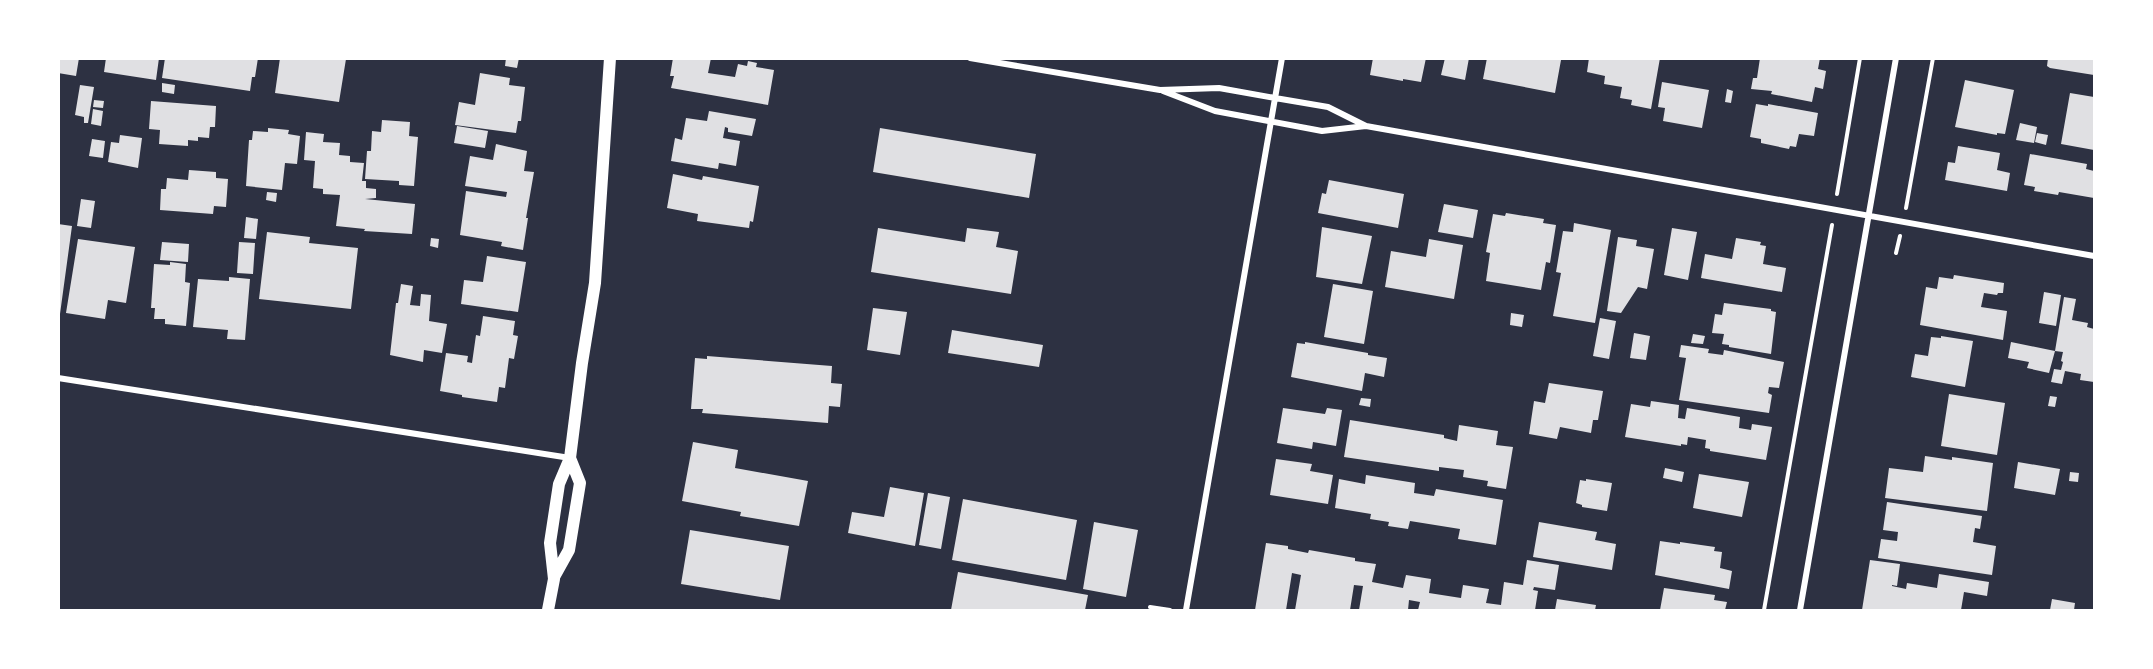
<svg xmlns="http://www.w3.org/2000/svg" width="2153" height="669" font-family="'DejaVu Sans',sans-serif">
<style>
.building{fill:#e0e0e3}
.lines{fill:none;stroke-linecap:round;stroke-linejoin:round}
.path{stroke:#fff;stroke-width:4}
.minor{stroke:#fff;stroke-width:6}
.secondary{stroke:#fff;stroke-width:12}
</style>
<rect width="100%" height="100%" fill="#2d3142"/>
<!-- building -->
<path class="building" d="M58 58H79L76 76 58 73Z
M106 58H159L156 80 104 72Z
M165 58H258L255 77H252L250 91 162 78Z
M280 58 346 59 339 102 275 93Z
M506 58H519L517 68 505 66Z
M673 58H711L708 73 735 77 738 64 747 66 748 61 757 63 756 67 774 70 768 105 671 88 674 76H670Z
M1373 58H1426L1421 82 1403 79V81L1370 75Z
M1445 58H1469L1465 80 1441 75Z
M1487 58 1561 60 1555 93 1483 79Z
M1589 58H1660L1651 109 1631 105 1632 100 1620 98 1622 87 1604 84 1605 76 1587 72Z
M1760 58H1820L1818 69 1826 71 1823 89 1815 87 1812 102 1771 94 1772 91 1751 89 1753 78H1757Z
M2048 58H2094V75L2050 68 2047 66Z
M480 73 510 78 509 85 525 87 521 121H518L516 133 455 125 459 102 475 105Z
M1965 80 2014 90 2005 134 1997 133V135L1955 127Z
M1662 82 1709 90 1702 128 1663 121 1665 108 1658 107Z
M162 83 175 85 174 94 162 92Z
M80 85 94 87 88 123H84V117L75 115Z
M1727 89 1733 91 1731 103 1725 102Z
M2070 93 2094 97V150L2061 144Z
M94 100 104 101 103 108 93 107Z
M151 101 216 106 215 127H210L209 138 198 137V141L188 140V146L159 144 160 130 149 129Z
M1756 104 1768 106V104L1818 113 1814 136 1799 134 1796 147 1790 146 1789 149 1761 143V139L1750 137Z
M93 109 103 111 101 126 91 124Z
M709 111 756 119 752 136 728 132V128L725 127 723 138 740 141 736 166 719 163 718 169 671 161 675 138 682 140 686 118 707 121Z
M382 120 410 122 409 136 418 137 414 186 399 185V181L365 179 367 151H371L372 131 381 132Z
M2020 123 2037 127 2034 143 2016 140Z
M457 126 488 131 485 148 454 143Z
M268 128 289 130 288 134 300 136 297 164 285 163 282 190 246 186 249 140H252L253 131 268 132Z
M880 128 1036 154 1029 198 873 172Z
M306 132 324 134 323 142 340 143 339 155 350 156V162L364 163 362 181H366V188L376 189V198L365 199 415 204 412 234 364 231 365 229 336 226 340 195 323 194V189L313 188 315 161 304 160Z
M2037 133 2048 135 2046 145 2035 142Z
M120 135 142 138 138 168 108 162 111 142 119 143Z
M92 139 105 141 103 158 89 156Z
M496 144 527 151 524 171 534 172 526 218H528L523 250 501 246 502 242 460 235 466 191 506 197 507 192 465 186 470 156 493 160Z
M1958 146 2000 153 1997 170 2010 173 2007 191 1945 180 1948 162 1955 163Z
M2030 154 2087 164 2086 169 2094 171V198L2059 192 2058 195 2034 191 2035 187 2024 185Z
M189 170 216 172V178L228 179 226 207 214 206 213 214 160 210 161 189H166L167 178 188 180Z
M673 174 702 180 703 176 759 186 753 222 750 221 749 228 697 221 698 214 667 208Z
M1329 180 1404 194 1398 228 1318 213 1322 193 1326 194Z
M267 192 277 193 276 202 266 200Z
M81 199 95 201 91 228 77 226Z
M1444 204 1478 210 1473 238 1438 232Z
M1506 213 1544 219 1543 223 1556 225 1550 263 1546 262 1541 290 1486 281 1490 253 1486 252 1493 214 1505 216Z
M246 217 258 219 256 239 244 238Z
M1574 223 1611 230 1595 323 1553 316 1561 273 1556 272 1563 231 1573 232Z
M58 224 72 226 60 314H58Z
M1322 227 1372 236 1362 284 1316 277Z
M878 228 965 242 967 228 999 232 996 247 1018 251 1011 294 871 272Z
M1672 228 1697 232 1688 280 1664 275Z
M267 232 310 237 309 243 358 248 351 309 259 299Z
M1618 237 1637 240 1636 246 1654 249 1647 289 1638 287 1621 313 1607 311Z
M431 238 439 239 438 248 430 246Z
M1736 238 1761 242 1760 245 1766 246 1763 264 1786 268 1782 292 1701 278 1705 254 1732 259Z
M78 239 135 247 126 303 108 300 105 319 66 313Z
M1429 239 1463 245 1454 299 1385 287 1391 251 1426 257Z
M162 242 189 244 188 262 160 260Z
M239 242 255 243 253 274 237 273Z
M487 256 526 262 518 312 461 304 464 280 483 282Z
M170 262 186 264 185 282 190 283 186 326 165 324V319H154L155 308H151L154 264 170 265Z
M1954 275 2004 283 2003 293H1998L1997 295 1984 293 1981 307 2007 311 2003 340 1920 325 1926 287 1937 289 1939 277 1953 279Z
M229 277 250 279 245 340 227 339 228 330 193 327 198 279 229 281Z
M401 284 413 286 410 305 420 306 421 294 431 295 429 321 447 324 442 353 424 350 423 362 390 355 396 303H398Z
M1333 284 1373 291 1364 344 1324 337Z
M2044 292 2061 295 2056 326 2039 323Z
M2064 297 2076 299 2072 320 2088 323 2087 327 2094 329V382L2080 380 2081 374 2065 371 2062 384 2051 382 2054 369 2061 370 2063 362 2061 361 2063 352 2055 351Z
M1724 303 1771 309V311L1776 312 1771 354 1729 347V345L1722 344 1724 334 1712 333 1715 314 1722 315Z
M873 308 907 312 900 355 867 350Z
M1511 313 1524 315 1522 327 1510 325Z
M483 316 515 321 513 335 518 336 514 359 509 358 505 388 499 387 497 402 462 397V395L440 391 446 353 468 356 467 362 472 363 476 335 480 336Z
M1600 318 1616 321 1609 359 1593 356Z
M952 330 1043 345 1039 367 948 353Z
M1634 333 1650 336 1646 360 1630 358Z
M1693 334 1705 336 1703 344 1691 343Z
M1941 336 1973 341 1965 387 1911 377 1915 354 1928 356 1931 337 1941 338Z
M1305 342 1368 353V355L1387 358 1384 377 1365 373 1362 391 1291 377 1297 343 1305 344Z
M2011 342 2055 351 2049 373 2027 368 2029 362 2008 358Z
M1681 345 1709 349 1708 353 1723 355 1724 350 1784 362 1779 388 1769 387 1768 393 1772 395 1769 413 1679 400 1686 358 1679 357Z
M707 356 832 366 831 383 842 384 840 407 829 406 828 423 702 413 703 409H691L695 358 707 359Z
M1549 383 1603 391 1598 420H1593L1591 433 1560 427 1557 439 1529 434 1534 401 1545 403Z
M1949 394 2005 403 1997 455 1941 446Z
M2050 396 2057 397 2055 407 2048 406Z
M1361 398 1371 399 1370 407 1359 405Z
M1651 401 1679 405 1678 418 1685 419 1687 408 1740 417 1739 428 1751 430 1752 424 1772 427 1766 460 1710 451V449L1705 448 1706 440 1688 437 1687 445 1681 444V446L1625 437 1631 404 1650 407Z
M1283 408 1325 414 1327 408 1342 410 1336 446 1313 442 1312 449 1277 443Z
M1350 420 1444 435V438L1457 441 1459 425 1498 431 1496 445 1513 447 1506 489 1487 486 1488 481 1463 477 1464 470 1439 467V471L1344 457Z
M693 442 738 450 735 468 808 481 799 526 740 516 741 512 682 501Z
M1925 456 1952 460V457L1993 463 1987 511 1885 498 1889 468 1923 472Z
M1276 459 1312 464 1310 471 1333 475 1328 504 1270 495Z
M2018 462 2060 469 2055 495 2014 488Z
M1665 468 1684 472 1682 482 1663 478Z
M2070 472 2079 473 2078 482 2069 481Z
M1699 474 1749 482 1742 517 1693 508Z
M1366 475 1415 483 1414 493 1434 496 1436 489 1503 500 1496 545 1458 539 1460 529 1410 521 1408 529 1388 526 1389 522 1370 519 1371 514 1335 508 1339 479 1365 484Z
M1586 479 1612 483 1607 511 1582 507V505L1576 503 1580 480 1586 481Z
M890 487 924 493 915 546 848 533 852 512 884 517Z
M928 493 950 497 941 549 919 545Z
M963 499 1077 520 1066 580 952 560Z
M1887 502 1982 516 1980 529 1975 528 1973 542 1996 546 1992 575 1878 558 1881 539 1897 541 1898 532 1883 530Z
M1094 522 1138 530 1126 597 1083 589Z
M1539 522 1597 532 1595 540 1616 544 1612 570 1533 557Z
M690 530 789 546 780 600 681 584Z
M1660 541 1680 544V542L1715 547 1714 551 1722 552 1720 568 1732 571 1729 589 1655 575Z
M1266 543 1288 546V549L1308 553 1309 550 1355 558V561L1376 564 1372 582 1403 588 1406 575 1431 579 1429 593 1461 598 1463 585 1489 589 1486 603 1501 605 1504 582 1523 585 1527 560 1559 565 1555 590 1534 587 1533 590 1538 591 1535 610H1418L1420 602 1409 600 1408 610H1359L1363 586 1354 585 1350 610H1295L1301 575 1292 573 1286 610H1255Z
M1870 560 1900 564 1897 586 1892 585V586L1906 589 1907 583 1937 588 1939 574 1989 582 1987 596 1964 592 1961 610H1862Z
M958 572 1088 595 1085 610H951Z
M1664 588 1715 595 1714 600 1727 602 1725 610H1660Z
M1557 599 1596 605 1595 610H1555Z
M2052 599 2075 603 2074 610H2050Z"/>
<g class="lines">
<!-- path -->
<path class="path" d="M1837 194 1860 58
M1906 208 1933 58
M1896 253 1900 236
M1150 607 1170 610
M1764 610 1832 225"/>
<!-- minor -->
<path class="minor" d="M970 58 1160 90 1219 88 1275 98 1328 107 1366 126 2094 256
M1163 91 1215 111 1322 131 1366 126
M58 378 570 458
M1186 610 1282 58
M1800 610 1896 58"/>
<!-- secondary -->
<path class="secondary" d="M554 577 569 550 580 483 570 458
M548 610 554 579 550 543 559 484 570 458 582 363 595 283 610 58"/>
</g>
<!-- border -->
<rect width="2153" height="669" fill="none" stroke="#ffffff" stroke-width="120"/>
</svg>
